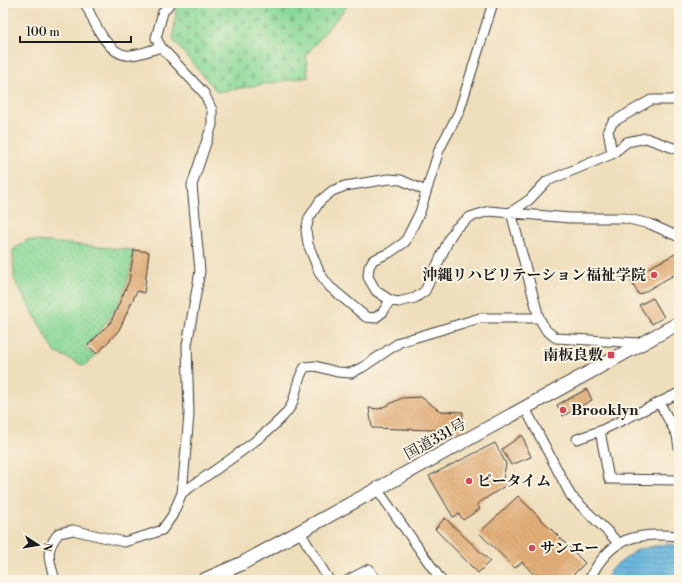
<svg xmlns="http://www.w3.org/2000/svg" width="682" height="583" font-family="'Libre Bodoni','Noto Serif JP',serif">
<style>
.grass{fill:url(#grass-dots);stroke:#527a5a}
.cemetery{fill:url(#cemetery-stones);stroke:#527a5a}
.water{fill:url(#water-rules);stroke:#40687d}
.building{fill:url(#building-back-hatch)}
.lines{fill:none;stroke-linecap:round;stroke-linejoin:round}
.minor-casing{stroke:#3c3934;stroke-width:11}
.highway-casing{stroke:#3c3934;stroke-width:15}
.minor{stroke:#fff;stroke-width:9}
.highway{stroke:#fff;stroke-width:13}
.poi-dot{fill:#d1495b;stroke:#fcf5e5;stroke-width:1.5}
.labels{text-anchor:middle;stroke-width:4;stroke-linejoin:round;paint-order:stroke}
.poi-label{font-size:15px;font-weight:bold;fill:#1c1c1c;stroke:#fcf5e5;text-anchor:start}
.street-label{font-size:15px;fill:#1c1c1c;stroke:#fcf5e5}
</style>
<defs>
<pattern id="grass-dots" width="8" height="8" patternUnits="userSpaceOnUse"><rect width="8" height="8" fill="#89d897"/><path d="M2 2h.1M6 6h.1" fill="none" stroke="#76b982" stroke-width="1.8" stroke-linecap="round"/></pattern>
<pattern id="cemetery-stones" width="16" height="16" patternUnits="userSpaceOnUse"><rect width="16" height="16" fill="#89d897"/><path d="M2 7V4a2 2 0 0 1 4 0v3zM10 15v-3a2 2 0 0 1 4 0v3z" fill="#76b982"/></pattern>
<pattern id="water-rules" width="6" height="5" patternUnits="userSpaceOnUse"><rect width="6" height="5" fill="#63b5de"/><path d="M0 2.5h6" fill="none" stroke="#5192b3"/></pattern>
<pattern id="building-back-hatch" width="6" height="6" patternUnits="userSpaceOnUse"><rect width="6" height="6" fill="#e3af79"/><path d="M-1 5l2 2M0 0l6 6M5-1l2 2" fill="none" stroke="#c29668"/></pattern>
</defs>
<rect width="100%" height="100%" fill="#fcf5e5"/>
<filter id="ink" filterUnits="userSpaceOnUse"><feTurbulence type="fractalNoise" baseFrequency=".025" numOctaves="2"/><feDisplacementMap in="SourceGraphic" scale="8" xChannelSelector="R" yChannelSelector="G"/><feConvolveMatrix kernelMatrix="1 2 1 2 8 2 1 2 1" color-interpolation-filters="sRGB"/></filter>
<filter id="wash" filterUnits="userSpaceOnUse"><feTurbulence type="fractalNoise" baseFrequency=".012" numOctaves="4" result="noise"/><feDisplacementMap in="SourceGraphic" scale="16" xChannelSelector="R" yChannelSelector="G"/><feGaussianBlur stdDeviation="0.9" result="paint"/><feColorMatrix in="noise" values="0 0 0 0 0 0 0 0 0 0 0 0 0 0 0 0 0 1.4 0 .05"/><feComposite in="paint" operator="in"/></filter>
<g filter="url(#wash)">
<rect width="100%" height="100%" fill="#efdebc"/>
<!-- grass -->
<path class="grass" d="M27 240 134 250C127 296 116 314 85 348L95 356 84 366 55 352 14 279 13 250Z"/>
<!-- cemetery -->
<path class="cemetery" d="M186 3H350L306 55 308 77 217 92 173 40 176 8Z"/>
<!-- water -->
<path class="water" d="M667 544 679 546V580H606L611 569 638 549Z"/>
<g id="blocks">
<!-- building -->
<path class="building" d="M134 250 149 252 144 293 137 291 119 330 97 354 88 345 111 322 129 281Z
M679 252V272L639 295 629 278Z
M653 298 664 317 652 324 639 305Z
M587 389 592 400 563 416 557 405Z
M421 397 440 411 463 412 461 431 372 428 369 408 379 409 402 398Z
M522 435 531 457 511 465 502 449Z
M495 443 506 464 503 479 508 484 477 504 480 509 463 520 459 514 453 517 429 476Z
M518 496 585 563 568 580H539L522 562 515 568 479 533Z
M445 518 490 561 478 573 435 529Z"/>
</g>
</g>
<g filter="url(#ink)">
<use href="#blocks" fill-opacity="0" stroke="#3c3934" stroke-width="1"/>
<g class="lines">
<!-- minor casing -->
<g class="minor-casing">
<path id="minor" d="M85 3C93 20 108 58 131 55 141 54 152 50 161 47
M493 3 459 112 439 150 420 212 405 242 389 253 373 260 369 267 368 277 376 291 390 300 398 302 415 298 425 291 450 237 456 228 470 217 489 211 570 218H624L650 224 679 237
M612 154 608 130 613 122 651 100H672L679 97
M511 212 539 318 546 330 556 338 639 343
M511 212 529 200 547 181 612 154 627 142 646 138 679 150
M390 300 383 312 375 318 366 317 330 287 320 274 308 244 306 230 309 218 320 201 332 191 345 186 389 179 401 180 426 191
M679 393 600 431 609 479 679 480
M659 402 677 435 679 434
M525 408 571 496 607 531 619 544
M677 435 679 448
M577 439 600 431
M377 489 441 580
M182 493C207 475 281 428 292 404 298 390 295 382 305 367L315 366 337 372 351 373 363 367 400 342 480 318H539
M300 532 329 580
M55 580C49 559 44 551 59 533L73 530 124 542 148 535 162 530 172 516 182 493 189 415 187 345 200 271 192 185 212 125V110L204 93 161 47 156 38 163 12 170 3
M348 580 369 569 376 580
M589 580C610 537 635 532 679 536"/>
</g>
<!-- highway casing -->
<g class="highway-casing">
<path id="highway" d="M204 580 241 564 679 323"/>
</g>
<!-- minor -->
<use href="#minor" class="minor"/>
<!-- highway -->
<use href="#highway" class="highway"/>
</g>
</g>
<!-- markers -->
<g class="poi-dot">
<circle cx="654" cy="275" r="4"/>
<rect x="607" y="351" width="8" height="8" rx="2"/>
<circle cx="563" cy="410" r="4"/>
<circle cx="469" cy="481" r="4"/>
<circle cx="532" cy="548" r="4"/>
</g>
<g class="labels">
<!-- poi labels -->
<g class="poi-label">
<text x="646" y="280" text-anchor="end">沖縄リハビリテーション福祉学院</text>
<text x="603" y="360" text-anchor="end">南板良敷</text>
<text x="571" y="415">Brooklyn</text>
<text x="477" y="486">ピータイム</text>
<text x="540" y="553">サンエー</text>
</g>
<!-- street labels -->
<g class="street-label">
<text transform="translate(435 439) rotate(-29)" y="5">国道331号</text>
</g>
</g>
<!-- margin -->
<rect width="682" height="583" fill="none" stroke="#fcf5e5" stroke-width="16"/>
<!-- north arrow -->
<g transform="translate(38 545) rotate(102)" stroke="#fcf5e5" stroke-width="3" paint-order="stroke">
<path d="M0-3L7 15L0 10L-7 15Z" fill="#1c1c1c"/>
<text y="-6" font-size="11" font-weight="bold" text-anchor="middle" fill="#1c1c1c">N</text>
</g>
<!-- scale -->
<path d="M20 36v6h111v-6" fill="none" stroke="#1c1c1c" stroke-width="2"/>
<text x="26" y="36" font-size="12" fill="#1c1c1c" stroke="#fcf5e5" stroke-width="3" paint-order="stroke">100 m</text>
</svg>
